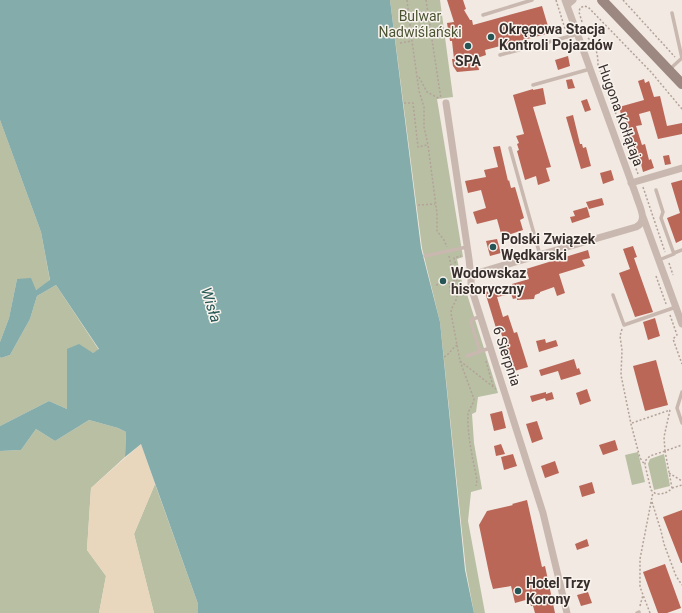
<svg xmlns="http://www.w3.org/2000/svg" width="682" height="613" font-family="Roboto,sans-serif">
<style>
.green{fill:#b8bfa3}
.sand{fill:#e8d6bd}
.water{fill:#84acaa}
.building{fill:#ba6758}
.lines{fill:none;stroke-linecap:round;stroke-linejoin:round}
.path{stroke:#b4a299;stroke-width:1.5;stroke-dasharray:2 2;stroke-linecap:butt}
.service{stroke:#c9b8af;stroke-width:3.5}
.minor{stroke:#c9b8af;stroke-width:7}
.secondary{stroke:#9c8880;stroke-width:10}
.poi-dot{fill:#255655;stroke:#f9f3ee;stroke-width:1.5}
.labels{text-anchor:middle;stroke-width:3;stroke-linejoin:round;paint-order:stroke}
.park-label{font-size:14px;fill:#4b5432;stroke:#f9f3ee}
.poi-label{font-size:14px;font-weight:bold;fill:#382f2c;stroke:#f9f3ee;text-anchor:start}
.street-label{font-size:14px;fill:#382f2c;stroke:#f9f3ee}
.water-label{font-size:15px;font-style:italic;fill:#255655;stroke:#f9f3ee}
</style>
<rect width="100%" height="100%" fill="#f1e9e2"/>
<!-- green -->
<path class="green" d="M390 0H440L453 97 437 99 463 257 457 259 464 291H466L498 393 478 397 476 412 472 414 474 443 482 489 471 492 468 521 485 613H474L466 570 440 322 422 248Z
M0 120 41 232 50 281 36 290 17 279 9 318 0 342Z
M56 285 99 350 93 353 67 349V409L49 401 0 426V357L1 358 10 355 30 319 37 296Z
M89 420 118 428 126 432 125 457 91 488 87 550 106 576 99 613H0V451L21 450 36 429 55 441Z
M638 452 645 482 632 485 625 455Z
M664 454 670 486 654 490 648 464 650 459Z
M155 484 198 604V613H154L134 534Z"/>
<!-- sand -->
<path class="sand" d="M141 444 155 484 134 534 154 613H99L106 576 87 550 91 488Z"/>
<!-- water -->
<path class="water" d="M0 0H390L421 248 440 322 465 570 474 613H198V604L141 444 125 457 126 432 118 428 89 420 55 441 36 429 21 450 0 451V426L49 401 67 409V349L79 344 93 353 99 349 56 285 37 296 30 319 10 355 1 358 0 357V342L9 318 17 279 31 278 36 290 50 280 41 232 0 120Z"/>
<!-- building -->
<path class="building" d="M447 0H463L466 9 464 10 470 20H472L473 25 542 6 550 33 485 50 486 55 477 58 479 70 457 72 453 66 452 59H454L452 41H450L447 23 454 22Z
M568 56 570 66 558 70 555 60Z
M572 79 575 88 568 89 566 80Z
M644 79 645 83 649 81 654 97 660 96 667 126 682 123V134L658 139 650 111 639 114 642 125 636 126 642 145 645 144 649 160 651 159 654 168 643 172 638 152H636L625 117 622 118 619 107 644 100 638 81Z
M543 88 546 104 533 107 551 167 546 168 550 181 538 185 536 176 525 180 517 151 519 150 517 144 519 143 516 136 524 134 513 95 533 89V90Z
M587 99 591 110 585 112 581 101Z
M573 115 580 144H582L583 148 586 147 591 166 581 169 566 117Z
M500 146 508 181 509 180 511 188 515 187 524 218 520 220 523 230 502 237 497 219 477 224 473 212 486 208 481 190 468 193 465 181 486 177 484 170 498 167 493 147Z
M669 155 671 164 665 165 663 156Z
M611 170 614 180 603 184 600 173Z
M682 180V240L676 243 667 218 680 213 671 183Z
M602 198 604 205 589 209 586 202Z
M587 207 590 217 572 223 570 217 575 216 573 211Z
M497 239 501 253 490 256 486 241Z
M633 246 637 257 634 258 653 312 635 317 619 273 630 269 623 249Z
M588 250 590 258 582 260 585 266 559 274 565 293 557 296 554 287 540 292V293L535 295 534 299 517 300V298L513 299 511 294 497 297 503 317 508 315 514 333 517 332 528 367 511 372 508 361 510 360 499 327 496 328 485 292 513 286 512 284 529 279 526 269Z
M655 318 660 336 648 340 643 322Z
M545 339 546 343 556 340 558 346 539 352 536 341Z
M574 359 577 369 579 368 581 374 561 380 558 371 541 376 539 370Z
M656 360 668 405 645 411 633 366Z
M587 389 591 401 580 405 576 393Z
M546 392V394L552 392 554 399 546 401 545 398 532 402 530 396Z
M502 411 506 428 494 431 490 414Z
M537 421 543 439 532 443 526 424Z
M615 440 618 450 603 455 599 445Z
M501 444 505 454 496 456 494 446Z
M513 454 517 466 504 470 501 457Z
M555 461 559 473 545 478 541 466Z
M592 482 595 493 582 497 579 486Z
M527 500 542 567 545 566 555 613H535L533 606H531L529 599 515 603 511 586 493 589 490 578 479 525 487 511 513 505 512 504Z
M682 510V563H681L663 517Z
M587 539 589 546 577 550 575 544Z
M665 564 681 608 667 613H658L643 572Z
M588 592 592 603 581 606 577 595Z"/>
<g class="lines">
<!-- path -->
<path class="path" d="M407 0 412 41 419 91 424 107V127L428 145 437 214V231L444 240 447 247
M426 0 441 99
M556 0 566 32
M623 0 675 57
M582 22 579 12 580 8 584 6 588 7 651 72 682 109
M588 38C596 45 598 54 598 65L638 174
M400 43 412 41
M419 77 427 92 440 99
M404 103H413L418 147 427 145
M643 187 665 252
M418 205 435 204
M449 256 457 295C457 302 451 306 451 313L460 361 496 389
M669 263 673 275
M656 276 666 304
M459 279 454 258 461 256
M449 282 451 295H453L451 285 455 284
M436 285 459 280 462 293 465 292
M670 315 677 335 673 339 682 364
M622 329 620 336 622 350 621 375 631 424 640 458 645 465
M444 357C450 354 451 349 457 345
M460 361 474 399C473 405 469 409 468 414 467 435 473 460 477 480L476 486
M486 361 493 386
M670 410 664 437 665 451 682 445
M632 423 670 410
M665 451 672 488C668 493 663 494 656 494L651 490 645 465V461L650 456Z
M669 473 682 481
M672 488 682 485
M652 502 661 531 664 544 676 576 682 585
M640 606 643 595
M650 613 640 587V559L653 492"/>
<!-- service -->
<path class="service" d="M672 13 682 58
M483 15 532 0
M500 55 578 34
M670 69 682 58
M533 85 590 69
M510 148 540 255
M656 190 663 212 661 218 674 254 659 260
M674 253 682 250
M425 256 467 247
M613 295 624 325 676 307
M480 351 471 323 472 319 480 317
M467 356 490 348
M682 392 677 408 682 423
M637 613 639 612"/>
<!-- minor -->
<path class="minor" d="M567 5 573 0
M446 103 469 259 471 279V287L543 513 567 613
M631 183 682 168
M643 217 682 324
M471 279 476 274 484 271 636 227C649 221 639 206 636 195L565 0"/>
<!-- secondary -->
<path class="secondary" d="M602 0 682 84"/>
</g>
<!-- markers -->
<g class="poi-dot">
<circle cx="491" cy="37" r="4"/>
<circle cx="468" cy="46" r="4"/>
<circle cx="493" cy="247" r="4"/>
<circle cx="443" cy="281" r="4"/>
<circle cx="518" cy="591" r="4"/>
</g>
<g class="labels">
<!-- park labels -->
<g class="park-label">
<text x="420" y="21">Bulwar<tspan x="420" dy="16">Nadwiślański</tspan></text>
</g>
<!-- poi labels -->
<g class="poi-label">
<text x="499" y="34">Okręgowa Stacja<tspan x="499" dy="16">Kontroli Pojazdów</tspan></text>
<text x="468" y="66" text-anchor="middle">SPA</text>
<text x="501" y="244">Polski Związek<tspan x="501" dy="16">Wędkarski</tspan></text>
<text x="451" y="278">Wodowskaz<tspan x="451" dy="16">historyczny</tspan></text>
<text x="526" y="588">Hotel Trzy<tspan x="526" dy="16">Korony</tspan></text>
</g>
<!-- street labels -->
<g class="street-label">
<text transform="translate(621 115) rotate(70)" y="5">Hugona Kołłątaja</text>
<text transform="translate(507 356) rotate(72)" y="5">6 Sierpnia</text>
</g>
<!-- water labels -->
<g class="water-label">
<text transform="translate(211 305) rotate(72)" y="5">Wisła</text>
</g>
</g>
</svg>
